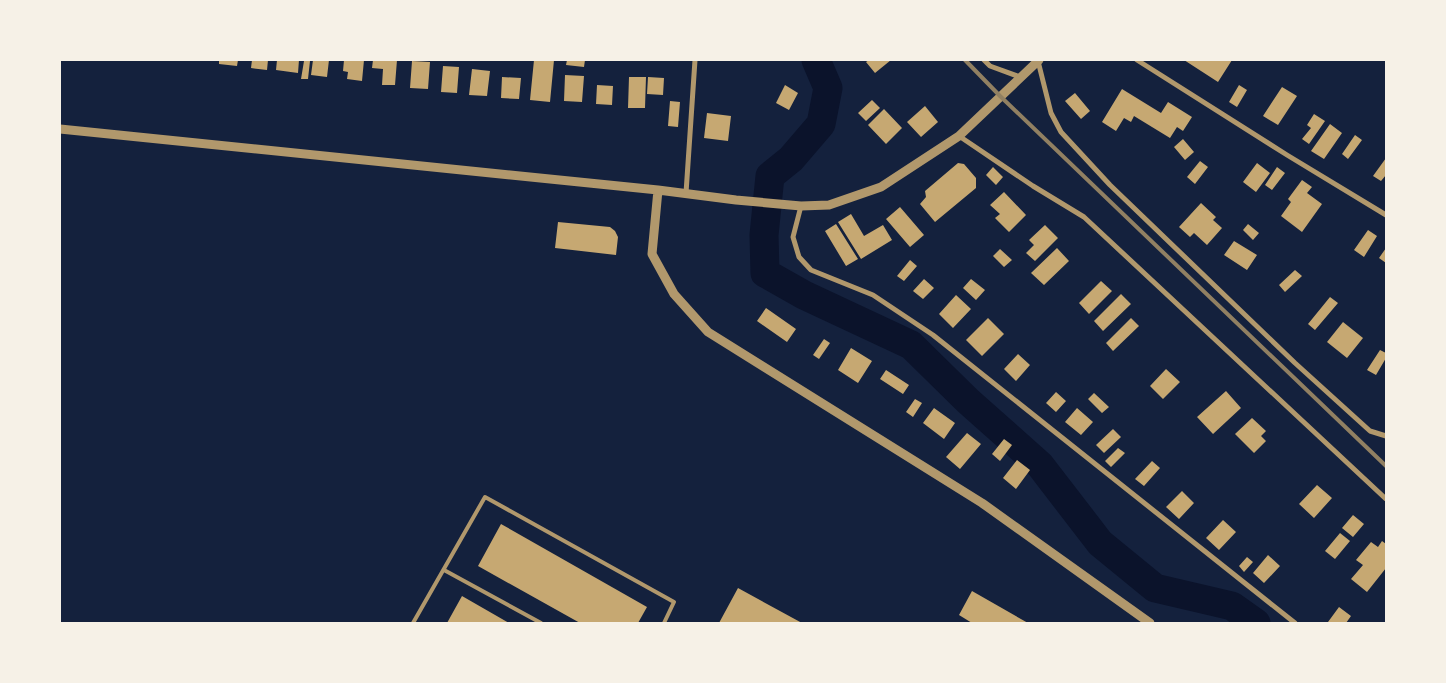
<svg xmlns="http://www.w3.org/2000/svg" width="1446" height="683" font-family="'Work Sans',sans-serif">
<style>
.lines{fill:none;stroke-linecap:round;stroke-linejoin:round}
.river{stroke:#0b132b;stroke-width:29}
.building{fill:#c6a872}
.service{stroke:#b1986c;stroke-width:4}
.minor{stroke:#b1986c;stroke-width:5}
.tertiary{stroke:#b1986c;stroke-width:9}
.rail{stroke:#918062;stroke-width:4}
</style>
<rect width="100%" height="100%" fill="#14213d"/>
<g class="lines">
<!-- river -->
<path class="river" d="M816 60 828 88 821 124 791 159 770 176 764 235 765 273 804 295 911 345 968 401 1040 465 1100 543 1155 588 1232 606 1256 623"/>
</g>
<!-- building -->
<path class="building" d="M219 60H238L237 66 219 64Z
M252 60H268L267 70 251 68Z
M277 60H299L298 73 276 70Z
M313 60H329L327 77 311 75Z
M344 60H364L362 81 347 79 348 72 343 71Z
M373 60H397L395 85H382L383 69 372 68Z
M534 60H554L550 102 530 100Z
M567 60H585L584 67 566 65Z
M869 60H891L875 73 866 62Z
M1184 60H1232L1218 82Z
M304 61H310L308 79H301Z
M412 61 430 62 428 89 410 88Z
M443 66 459 67 457 93 441 92Z
M472 69 490 71 487 96 469 95Z
M565 75 584 76 582 102 564 101Z
M502 77 521 78 519 99 501 98Z
M629 77H646L645 108H628Z
M648 77 664 78 663 95 647 94Z
M597 85 613 86 612 105 596 104Z
M785 85 798 93 789 110 776 103Z
M1239 85 1247 90 1237 107 1229 102Z
M1282 87 1297 96 1278 125 1263 116Z
M1122 89 1161 113 1168 102 1192 117 1183 131 1177 127 1170 138 1134 116 1131 122 1124 118 1116 131 1102 122Z
M1075 93 1090 111 1081 119 1065 101Z
M872 100 880 108 866 121 858 113Z
M670 101 680 102 678 127 668 126Z
M925 106 938 122 921 137 907 122Z
M884 109 902 128 886 144 868 125Z
M707 113 731 116 728 141 704 138Z
M1314 114 1325 121 1309 144 1302 139 1311 128 1307 125Z
M1330 124 1342 133 1324 159 1311 151Z
M1355 135 1362 140 1348 159 1342 154Z
M1183 139 1194 152 1185 160 1174 147Z
M1386 158V175L1381 181 1373 176Z
M1200 161 1208 167 1195 184 1187 177Z
M958 163 964 164 976 178V188L935 222 920 204 926 197 925 191Z
M1257 163 1270 173 1256 192 1243 182Z
M993 167 1003 177 996 185 986 175Z
M1277 167 1285 173 1272 190 1265 185Z
M1302 180 1312 187 1307 193 1322 204 1302 232 1281 216 1291 202 1288 199Z
M1004 192 1026 215 1009 232 995 218 1000 214 990 205Z
M1201 203 1216 217 1213 220 1222 228 1207 245 1194 233 1190 237 1179 227Z
M900 207 924 235 910 247 886 219Z
M851 214 864 236 883 225 892 240 861 259 838 222Z
M558 222 610 227 615 231 618 237 616 255 555 248Z
M836 224 858 259 846 266 825 231Z
M1248 224 1259 233 1253 240 1243 230Z
M1045 225 1058 238 1035 261 1026 253 1034 245 1029 240Z
M1368 230 1377 236 1364 257 1354 250Z
M1234 241 1257 255 1247 270 1224 255Z
M1057 248 1069 261 1044 285 1031 273Z
M1386 248V263L1379 258Z
M1000 249 1012 260 1004 267 993 256Z
M910 260 917 266 904 281 897 276Z
M1295 270 1302 276 1285 292 1279 285Z
M924 279 934 288 923 299 913 291Z
M971 279 985 290 976 300 963 288Z
M1101 281 1112 291 1089 314 1079 303Z
M1121 294 1131 304 1103 331 1094 321Z
M956 295 971 309 953 328 939 314Z
M1330 297 1338 303 1315 330 1308 324Z
M766 308 796 329 787 342 757 321Z
M988 318 1004 334 982 356 966 340Z
M1131 318 1139 326 1113 351 1106 343Z
M1343 322 1363 338 1347 358 1327 342Z
M824 339 830 343 819 359 813 355Z
M851 348 872 361 858 383 838 370Z
M1380 350 1386 353V358L1376 375 1367 370Z
M1018 354 1030 365 1016 381 1004 369Z
M1166 369 1180 382 1163 399 1150 386Z
M886 370 909 385 903 394 880 379Z
M1226 391 1241 408 1213 434 1197 417Z
M1056 392 1066 401 1056 412 1046 403Z
M1094 393 1109 407 1102 413 1088 399Z
M915 399 922 403 913 417 906 412Z
M934 408 955 423 944 439 923 423Z
M1077 408 1093 422 1081 435 1065 422Z
M1252 418 1266 431 1261 436 1266 441 1254 453 1235 434Z
M1113 429 1121 437 1104 453 1096 445Z
M967 433 981 444 960 469 946 457Z
M1004 439 1012 445 1000 461 992 454Z
M1118 448 1125 453 1111 467 1105 461Z
M1017 460 1030 470 1016 489 1003 478Z
M1152 461 1160 468 1144 486 1135 479Z
M1317 485 1332 498 1314 518 1299 504Z
M1182 491 1194 503 1179 519 1166 507Z
M1353 515 1364 524 1353 537 1342 528Z
M1223 520 1236 532 1219 550 1206 538Z
M501 524 647 607 638 623H580L478 566Z
M1340 533 1350 541 1335 559 1325 551Z
M1382 541 1386 544V568L1367 592 1351 579 1363 565 1356 560 1371 542 1378 547Z
M1268 555 1280 566 1264 583 1253 573Z
M1247 557 1253 562 1244 572 1239 566Z
M738 588 802 623H719Z
M972 591 1028 623H972L959 615Z
M462 596 509 623H447Z
M1339 607 1351 616 1346 623H1330L1328 622Z"/>
<g class="lines">
<!-- service -->
<path class="service" d="M444 570 541 623
M413 623 485 497 674 602 664 623"/>
<!-- minor -->
<path class="minor" d="M984 60 990 66 1020 77
M1137 60 1287 155 1386 215
M1038 61 1051 113 1061 132 1110 185 1295 363 1370 431 1386 436
M959 136 1033 186 1084 217 1386 499
M686 193 695 60
M801 206 793 237 799 257 811 270 873 295 933 335 1295 623"/>
<!-- tertiary -->
<path class="tertiary" d="M60 129 658 190 736 200 801 206 829 205 881 187 959 136 1039 60
M658 190 652 254 674 294 708 332 982 503 1150 623"/>
<!-- rail -->
<path class="rail" d="M965 60 1000 96 1386 466"/>
</g>
<!-- border -->
<rect width="1446" height="683" fill="none" stroke="#f6f1e7" stroke-width="122"/>
</svg>
